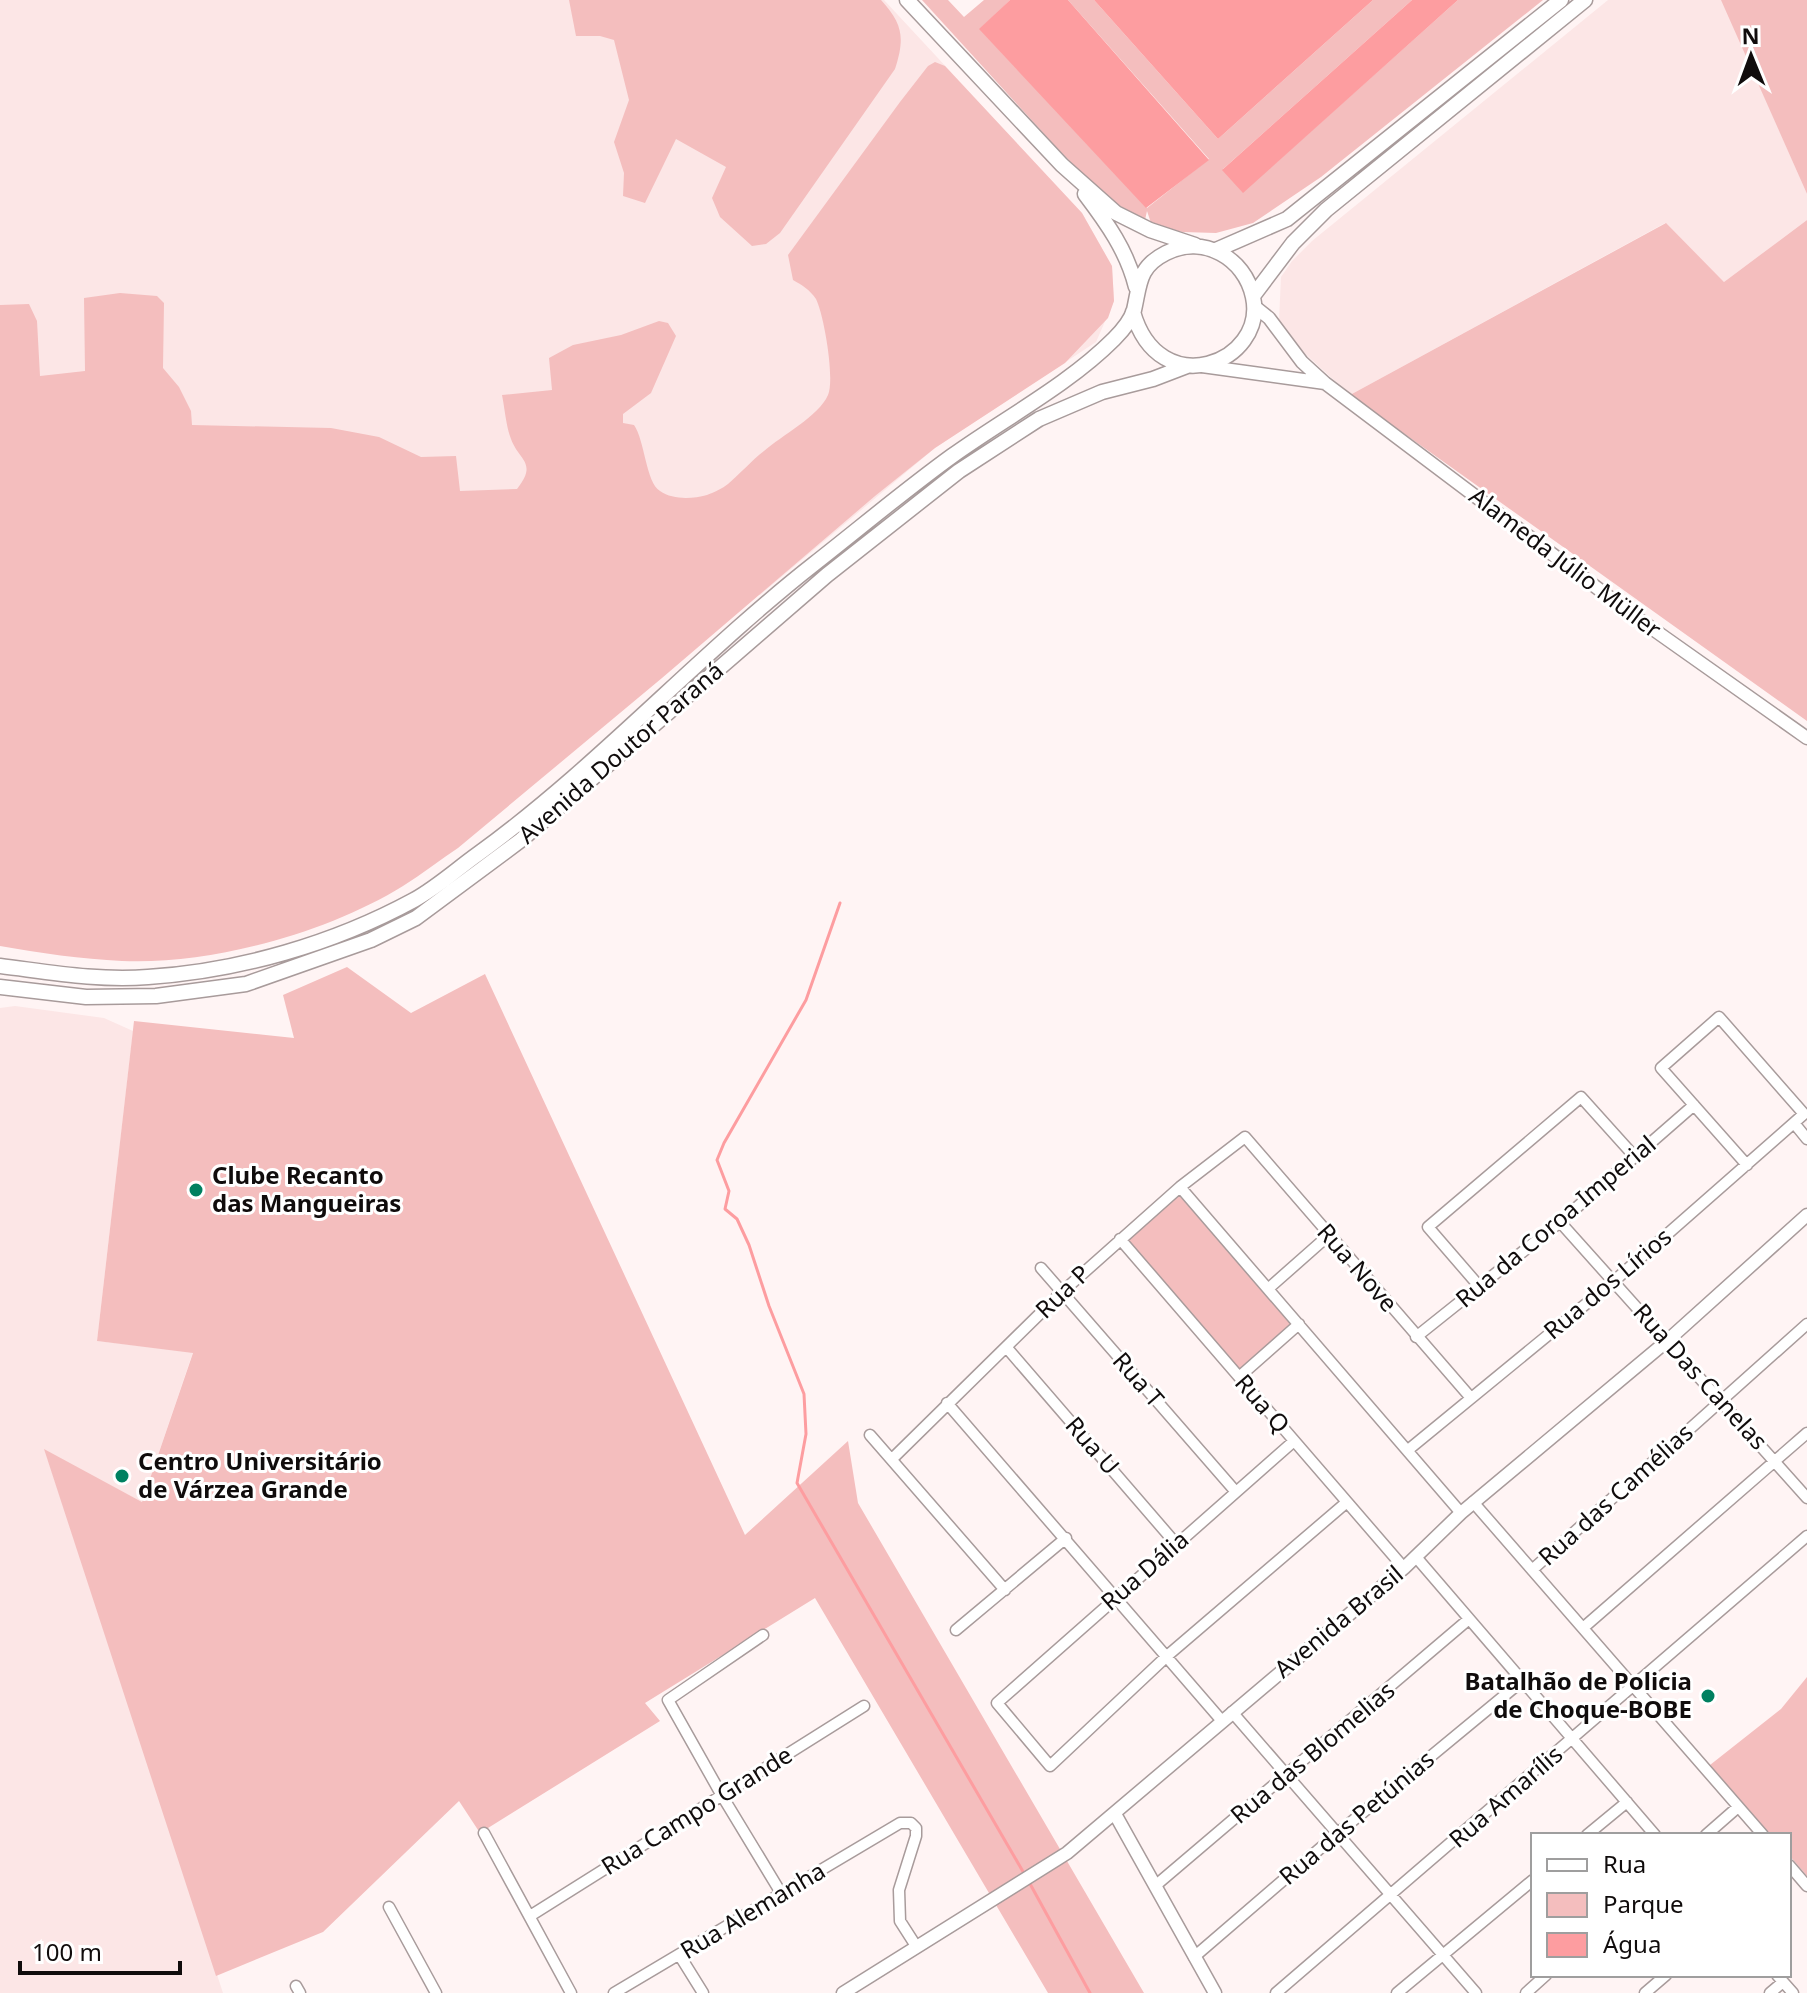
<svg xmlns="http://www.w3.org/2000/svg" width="1807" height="1993" font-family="'Noto Sans',sans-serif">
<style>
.built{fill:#fce6e6}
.green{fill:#f4bebe}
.water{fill:#fd9da0}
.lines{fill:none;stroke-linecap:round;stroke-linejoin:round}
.stream{stroke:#fd9da0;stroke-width:3}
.minor-casing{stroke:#a89b9b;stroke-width:13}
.tertiary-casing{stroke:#a89b9b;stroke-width:15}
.secondary-casing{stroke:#a89b9b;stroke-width:17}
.minor{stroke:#fff;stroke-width:10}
.tertiary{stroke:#fff;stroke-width:12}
.secondary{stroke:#fff;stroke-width:14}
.poi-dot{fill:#008060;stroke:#fff;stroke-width:3}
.labels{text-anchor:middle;stroke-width:6;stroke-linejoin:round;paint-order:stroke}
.street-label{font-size:24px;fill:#100c0c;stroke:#fff}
.poi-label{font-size:24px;font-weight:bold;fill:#100c0c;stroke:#fff;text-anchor:start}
</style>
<rect width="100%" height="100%" fill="#fff4f4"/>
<!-- built -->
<path class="built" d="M0 0H884L1082 213 1112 266 1114 301 1096 342 935 448 760 595 0 438Z
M1608 0H1722L1807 194V220L1724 282 1665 223 1350 395 1287 337 1279 321 1281 277 1292 261 1312 241Z
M15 1006 104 1018 133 1031 97 1341 193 1352 142 1502 45 1451 223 1993H0V1008Z"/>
<!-- green -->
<path class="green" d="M569 0H881C903 24 905 38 895 69L780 233 766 244 752 246 720 217 712 198 726 167 676 139 645 203 623 196 624 173 614 142 629 100 614 40 600 36H576Z
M922 0H948L964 17 984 0H1010L980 29 1147 208 1209 159 1068 0H1094L1218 139 1373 0H1412L1223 169 1243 192 1458 0H1543L1321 177 1253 223 1216 233 1183 232 1152 226 1147 211 1145 220 1106 198 1057 148Z
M1721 0H1807V194Z
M935 62 945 66 1082 213 1112 266 1114 301 1108 318 1065 363 935 448 875 496 662 678 458 848C440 860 422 874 403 886 327 933 211 965 122 961 82 959 39 953 0 946V305L29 304 37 321 40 376 85 371 84 298 120 293 157 296 164 303 163 368 179 387 191 411 192 425 331 428 379 437 421 457 456 456 460 491 517 489C538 462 519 461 511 439 506 426 505 410 502 395L552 390 549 358 573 345 621 335 659 321 668 323 676 336 651 393 623 414V423L634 425C645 441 646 483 660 491 673 500 692 499 707 495 713 493 723 488 728 484 741 473 751 461 764 451 781 436 819 416 828 395 835 379 824 315 816 299 810 290 802 285 793 280L788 255 900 102 928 66Z
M1807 220V721L1350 395 1666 223 1724 282Z
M347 967 411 1013 485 974 745 1535 848 1441 858 1503 1144 1993H1048L815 1598 645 1703 660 1721 480 1833 459 1801 323 1932 216 1976 44 1449 142 1502 193 1353 97 1341 134 1021 294 1038 283 995Z
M1177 1193 1293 1326 1240 1372 1124 1239Z
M1807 1677V1876L1789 1855V1835H1771L1710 1765 1781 1709Z"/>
<!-- water -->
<path class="water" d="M1010 0H1068L1209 160 1146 208 979 29Z
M1094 0H1373L1218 139Z
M1412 0H1458L1243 193 1222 170Z"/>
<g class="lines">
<!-- stream -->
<path class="stream" d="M840 903 806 1000 724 1143 717 1160 729 1191 725 1209 737 1219 749 1245 769 1306 804 1394 806 1434 797 1483 1025 1875
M1029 1882 1090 1993"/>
<!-- minor casing -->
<g class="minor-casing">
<path id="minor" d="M1794 1123 1807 1139
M1180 1187 1461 1513
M1560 1222 1807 1498
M1120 1239 1404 1568
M1041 1268 1236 1492
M1479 1286 1428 1227 1581 1097 1635 1157
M1269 1288 1329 1235
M1416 1337 1560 1222 1694 1105
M1007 1348 1177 1545
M1239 1377 1299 1324
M947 1403 1222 1721
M870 1435 1005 1590
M1294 1441 997 1703 1050 1766 1167 1656 1347 1502
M1408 1450 1614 1281 1804 1114 1719 1017 1661 1068 1747 1165
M892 1459 1062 1292 1180 1187 1245 1137 1471 1398
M1473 1502 1763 1835
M1416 1557 1655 1835
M1532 1570 1807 1324
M1583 1628 1807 1433
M956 1630 1066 1538
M763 1635 668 1700 721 1794 781 1893
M1232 1712 1476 1993
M484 1833 571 1993
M1587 1835 1627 1802
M1706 1835 1738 1807
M1789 1865 1807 1886
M1155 1886 1469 1619
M389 1907 436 1993
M530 1916 864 1706
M680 1956 703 1993
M1194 1957 1338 1833 1522 1681
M1777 1975 1793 1993
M296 1986 300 1993
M614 1993 900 1823H911L916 1828V1836L899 1890 900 1921 916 1946
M1276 1993 1807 1536
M1397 1993 1533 1880
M1526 1993 1546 1975
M1645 1993 1666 1975
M1770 1993 1783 1982"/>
</g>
<!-- tertiary casing -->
<g class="tertiary-casing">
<path id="tertiary" d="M1254 306 1269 318 1302 362 1325 383 1633 615 1807 738
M1202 366 1325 383
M1115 1814 1215 1993
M843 1993 1067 1853 1404 1568 1461 1513 1667 1341 1807 1215"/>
</g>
<!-- secondary casing -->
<g class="secondary-casing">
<path id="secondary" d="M907 0 1062 165 1116 213 1150 230 1195 245
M1085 194C1107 223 1127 251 1136 287
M1216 250 1287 219 1561 0
M1253 296 1293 243 1326 210 1585 0
M0 966C49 972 98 981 148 977 239 971 333 944 414 900 436 888 457 869 478 854 598 767 698 655 814 564 860 528 905 490 952 456 1005 418 1068 385 1114 339 1122 331 1131 320 1134 310 1140 284 1138 267 1166 253 1203 234 1245 258 1253 297 1267 363 1159 404 1133 312
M0 987 86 997 156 996 246 984 371 940 416 918 521 840 827 575 959 471 1039 419 1102 392 1153 379 1187 366"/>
</g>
<!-- minor -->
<use href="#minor" class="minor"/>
<!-- tertiary -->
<use href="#tertiary" class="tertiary"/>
<!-- secondary -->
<use href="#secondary" class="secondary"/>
</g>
<!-- markers -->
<g class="poi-dot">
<circle cx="196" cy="1190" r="8"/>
<circle cx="122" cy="1476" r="8"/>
<circle cx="1708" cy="1696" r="8"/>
</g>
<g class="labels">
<!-- street labels -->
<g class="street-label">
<text transform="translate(1565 563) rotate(37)" y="8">Alameda Júlio Müller</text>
<text transform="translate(621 753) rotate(-41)" y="8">Avenida Doutor Paraná</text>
<text transform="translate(1556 1222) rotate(-40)" y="8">Rua da Coroa Imperial</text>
<text transform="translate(1357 1268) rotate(49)" y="8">Rua Nove</text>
<text transform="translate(1608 1284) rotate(-40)" y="8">Rua dos Lírios</text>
<text transform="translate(1063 1292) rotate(-44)" y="8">Rua P</text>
<text transform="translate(1700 1377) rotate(48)" y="8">Rua Das Canelas</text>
<text transform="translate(1138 1380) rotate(49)" y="8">Rua T</text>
<text transform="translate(1262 1404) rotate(49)" y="8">Rua Q</text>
<text transform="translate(1092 1446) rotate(49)" y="8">Rua U</text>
<text transform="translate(1616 1495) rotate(-42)" y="8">Rua das Camélias</text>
<text transform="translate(1145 1571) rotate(-41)" y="8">Rua Dália</text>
<text transform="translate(1339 1622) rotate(-40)" y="8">Avenida Brasil</text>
<text transform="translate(1313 1753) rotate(-40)" y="8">Rua das Blomelias</text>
<text transform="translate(1506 1797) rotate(-41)" y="8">Rua Amarílis</text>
<text transform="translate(697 1811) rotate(-32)" y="8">Rua Campo Grande</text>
<text transform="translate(1357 1818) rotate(-40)" y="8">Rua das Petúnias</text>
<text transform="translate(753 1911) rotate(-31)" y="8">Rua Alemanha</text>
</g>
<!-- poi labels -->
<g class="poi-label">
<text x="212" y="1184">Clube Recanto<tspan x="212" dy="28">das Mangueiras</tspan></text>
<text x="138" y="1470">Centro Universitário<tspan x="138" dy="28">de Várzea Grande</tspan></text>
<text x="1692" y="1690" text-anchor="end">Batalhão de Policia<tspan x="1692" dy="28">de Choque-BOBE</tspan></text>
</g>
</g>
<!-- legend -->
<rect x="1531" y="1833" width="260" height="144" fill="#ffffff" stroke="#9f9e9e" stroke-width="2"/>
<rect x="1547" y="1859" width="40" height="12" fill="#ffffff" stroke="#9f9e9e" stroke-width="2"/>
<text x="1603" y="1873" font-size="24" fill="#100c0c">Rua</text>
<rect x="1547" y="1893" width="40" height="24" fill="#f4bebe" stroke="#9f9e9e" stroke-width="2"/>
<text x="1603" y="1913" font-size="24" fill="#100c0c">Parque</text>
<rect x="1547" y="1933" width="40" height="24" fill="#fd9da0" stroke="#9f9e9e" stroke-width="2"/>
<text x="1603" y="1953" font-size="24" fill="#100c0c">Água</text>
<!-- north arrow -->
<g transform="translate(1751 56) rotate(359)" stroke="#ffffff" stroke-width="6" paint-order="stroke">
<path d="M0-6L14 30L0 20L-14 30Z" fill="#100c0c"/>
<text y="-12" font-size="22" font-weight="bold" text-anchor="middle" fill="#100c0c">N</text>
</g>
<!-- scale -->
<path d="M20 1961v12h160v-12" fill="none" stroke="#100c0c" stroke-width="4"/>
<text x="32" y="1961" font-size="24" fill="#100c0c" stroke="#ffffff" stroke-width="6" paint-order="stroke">100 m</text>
</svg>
